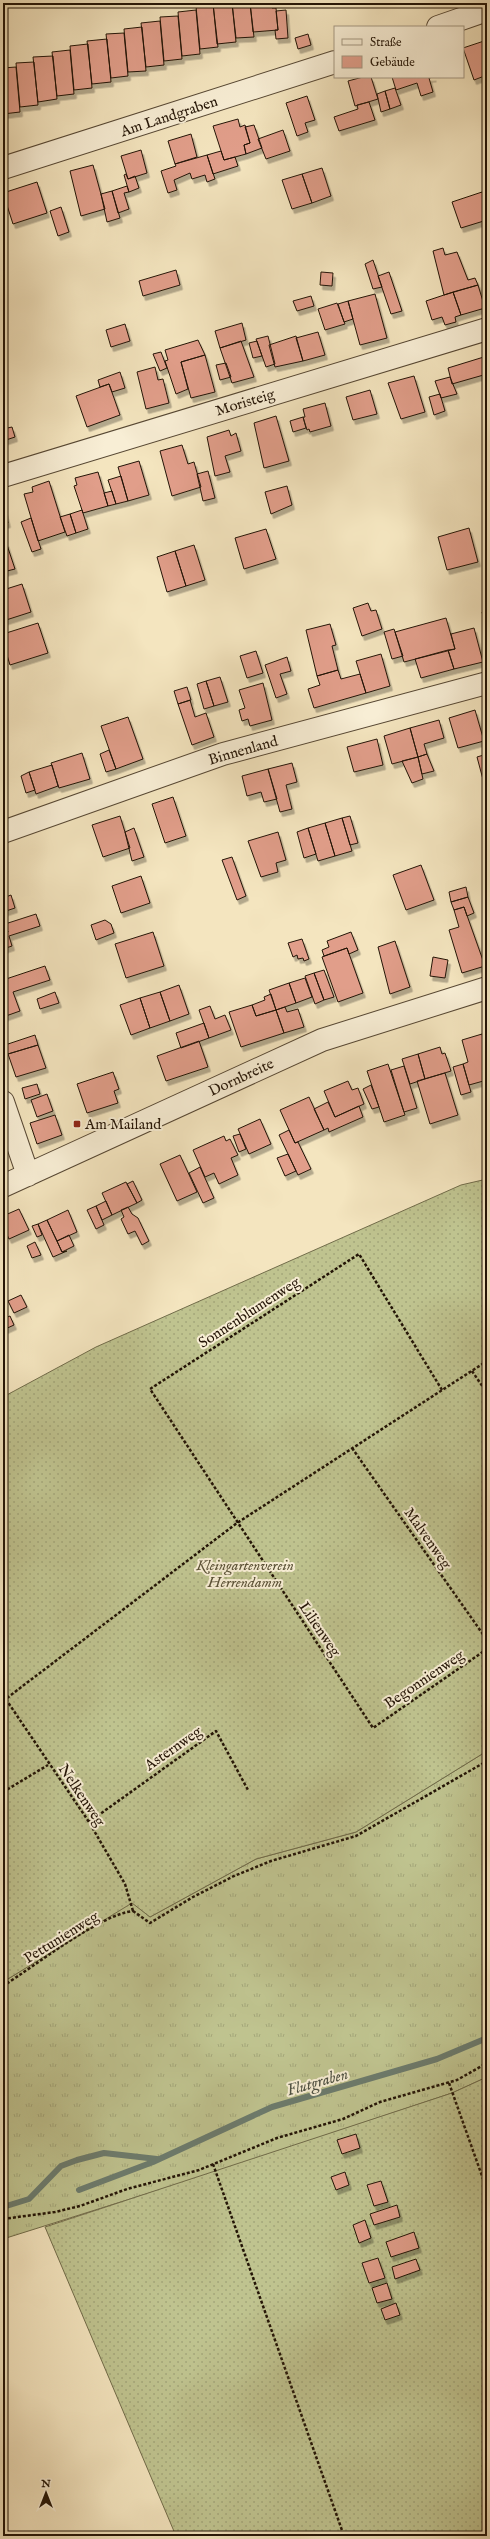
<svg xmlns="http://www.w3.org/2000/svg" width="490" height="2539" font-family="'IM FELL English',serif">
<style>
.grass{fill:url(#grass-tufts);stroke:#716c4a}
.garden{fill:url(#garden-dots);stroke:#716c4a}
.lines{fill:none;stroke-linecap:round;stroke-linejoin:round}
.stream{stroke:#6c7b6d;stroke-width:6}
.building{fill:#e19e8a;stroke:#231406;filter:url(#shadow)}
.street-casing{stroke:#574834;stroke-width:24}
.path{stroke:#231406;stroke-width:2.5;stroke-dasharray:3 2;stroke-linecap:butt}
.street{stroke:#f8eed5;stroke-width:22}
.poi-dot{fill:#8f2418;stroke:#f8eed5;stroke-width:1.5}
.labels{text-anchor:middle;stroke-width:4;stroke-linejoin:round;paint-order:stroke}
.street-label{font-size:15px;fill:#231406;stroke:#f8eed5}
.poi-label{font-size:15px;fill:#231406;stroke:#f8eed5;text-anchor:start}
.park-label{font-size:15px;font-style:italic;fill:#5a5136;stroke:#f8eed5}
.water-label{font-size:16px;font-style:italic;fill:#4d5042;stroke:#f8eed5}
</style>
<defs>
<pattern id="grass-tufts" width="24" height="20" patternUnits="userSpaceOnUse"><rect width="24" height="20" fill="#bfc38f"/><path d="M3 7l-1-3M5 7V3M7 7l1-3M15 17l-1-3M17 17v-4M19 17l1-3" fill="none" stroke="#a4a77a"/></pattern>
<pattern id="garden-dots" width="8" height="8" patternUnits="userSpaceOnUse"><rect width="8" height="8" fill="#bfc38f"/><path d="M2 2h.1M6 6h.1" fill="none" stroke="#a4a77a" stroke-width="1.8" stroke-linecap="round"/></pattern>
<filter id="shadow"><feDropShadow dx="2.5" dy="4.5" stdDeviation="0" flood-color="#0004"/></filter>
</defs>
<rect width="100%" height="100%" fill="#f4e5bf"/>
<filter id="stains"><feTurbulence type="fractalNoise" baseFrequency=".005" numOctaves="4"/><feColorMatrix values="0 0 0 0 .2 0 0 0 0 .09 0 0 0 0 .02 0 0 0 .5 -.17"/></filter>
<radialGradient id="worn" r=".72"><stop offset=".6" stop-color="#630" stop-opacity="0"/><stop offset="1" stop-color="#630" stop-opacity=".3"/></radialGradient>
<!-- grass -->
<path class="grass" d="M487 1751V2077L452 2093 216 2172 3 2239V1982L132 1902 150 1917 256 1859 356 1832Z"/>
<!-- garden -->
<path class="garden" d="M487 1179V1751L356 1832 256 1859 150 1917 132 1903 3 1982V1397L96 1347 461 1185Z
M487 2077V2536H176L45 2227 452 2093Z"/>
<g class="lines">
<!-- stream -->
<path class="stream" d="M79 2190 153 2162 272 2107 437 2059 487 2038
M3 2207 29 2199 61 2166 77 2160 104 2153 157 2159"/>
</g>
<!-- building -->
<path class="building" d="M232 3 236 42 217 44 213 3Z
M232 3H250L254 37 236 38Z
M250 3H271L272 8H276L278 30 253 32Z
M213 4 218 47 200 49 196 6Z
M196 10 200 54 182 56 178 12Z
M286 10 288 38 276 39 275 30H278L276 11Z
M178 16 182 59 164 61 160 17Z
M160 21 164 65 146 67 141 23Z
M142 27 146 71 128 72 124 29Z
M124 33 128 76 111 78 106 34Z
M308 34 311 45 298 49 295 38Z
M107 39 111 82 92 84 87 41Z
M487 40V75L474 80 463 48Z
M88 44 92 88 74 90 70 46Z
M70 50 74 94 57 96 52 52Z
M53 56 57 99 38 102 33 57Z
M34 62 38 105 20 107 16 63Z
M16 67 20 112 3 114V68Z
M363 77H371L378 99 355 106 348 81Z
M392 77H434L429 78 433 92 421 96 417 83 396 90Z
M395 88 401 105 390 109 385 91Z
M385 91 390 109 381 112 377 94Z
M307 96 315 120 305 123 308 132 297 136 286 103Z
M369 102 375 120 339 131 334 117 358 109 357 105Z
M238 119 240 127 245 125 250 143 244 145 246 154 224 160 213 126Z
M254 125 262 148 246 154 244 145 250 143 245 127Z
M283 130 290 151 266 159 258 139Z
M191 134 197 157 175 164 168 141Z
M141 150 147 173 128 179 121 156Z
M221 151 224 160 235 157 238 166 213 174 207 155Z
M207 155 215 179 207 182 205 175 192 179 190 173 174 180 177 190 168 193 161 171 176 166 175 164Z
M93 165 105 209 81 216 70 171Z
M322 168 331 196 312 203 302 174Z
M126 174 128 179 135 176 139 188 129 192 124 175Z
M302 174 312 203 292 209 282 180Z
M37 182 47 213 13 224 3 193Z
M127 186 129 192 124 193 129 209 118 213 112 191Z
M112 191 120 218 107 222 101 194Z
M482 192 487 207V220L461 228 452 202Z
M61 207 69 232 58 236 50 211Z
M443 248 445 255 457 252 468 280 475 278 478 285 444 295 433 251Z
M373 260 382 287 373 289 365 264Z
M176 270 180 285 143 296 139 281Z
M321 272 333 273 332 286 320 285Z
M389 272 402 311 391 314 378 276Z
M478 285 485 308 461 315 453 292Z
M453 292 461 315 455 317 456 322 445 325 442 317 432 320 426 301Z
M375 294 387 338 360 345 348 301Z
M311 296 314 306 297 311 293 301Z
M348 301 353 319 344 322 338 304Z
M337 303 345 324 325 330 318 309Z
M242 323 246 340 220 348 215 331Z
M125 324 130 341 111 347 106 330Z
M318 332 325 355 303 361 296 338Z
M268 336 275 364 266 367 256 339Z
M296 336 303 361 275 367 269 345Z
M198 340 205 355 181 362 188 389 176 394 165 361 168 360 165 350Z
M241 341 254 377 232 383 220 348Z
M257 341 262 356 253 358 249 343Z
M161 352 167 368 160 371 153 354Z
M205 355 215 392 191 398 181 362Z
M487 356V374L452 384 448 368Z
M226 363 231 377 220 380 216 365Z
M155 367 158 380 163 379 169 403 146 409 137 372Z
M120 372 125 388 112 392 109 384 100 387 98 380Z
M414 376 425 412 401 419 388 383Z
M450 377 457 394 441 398 435 381Z
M109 384 120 415 87 427 76 396Z
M370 390 377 414 353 420 346 397Z
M440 394 445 411 434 415 429 397Z
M325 403 331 426 310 432 309 429 307 430 303 417H305L303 409Z
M276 416 289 461 264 468 254 423Z
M303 417 306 428 293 432 290 421Z
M12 427 15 437 3 441V429Z
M229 430 231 436 236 433 241 451 225 456 230 472 215 476 207 437Z
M182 445 188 464 194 462 201 487 172 496 160 451Z
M139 461 149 495 128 501 118 467Z
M208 471 215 498 203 501 197 474Z
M98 472 108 506 83 513 74 486 77 485 75 478Z
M121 476 128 501 116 504 108 480Z
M49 481 65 532 38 541 24 494 33 492 32 487Z
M287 486 292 505 271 514 265 492Z
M112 491 116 504 108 506 104 493Z
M3 504 8 523 3 524Z
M82 510 88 529 76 533 70 514Z
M70 514 76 533 67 536 60 517Z
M31 518 41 549 32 552 21 522Z
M469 528 478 562 447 570 438 537Z
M266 529 276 559 244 569 235 538Z
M6 542 15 569 3 572V543Z
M194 545 205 580 186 586 175 551Z
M175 551 186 586 167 592 157 557Z
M22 584 31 612 3 621V590Z
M368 603 371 611 376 610 382 629 362 636 353 608Z
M487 611V631L482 612Z
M446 618 455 649 404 662 395 632Z
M38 623 48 653 10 665 3 642V634Z
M330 624 336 645 332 646 338 670 317 676 306 630Z
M474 628 483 662 454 669 448 650 455 649 451 634Z
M394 629 403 656 392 659 384 632Z
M448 650 454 669 421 678 415 659Z
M256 651 263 673 247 678 240 656Z
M381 654 390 686 366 693 356 661Z
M287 657 291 671 280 674 287 694 276 698 265 665Z
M338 670 341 679 360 674 366 693 314 708 308 689 320 685 317 676Z
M220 677 228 702 214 706 206 681Z
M206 681 214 706 204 709 197 684Z
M263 683 272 720 250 726 248 719 242 721 239 710 245 708 239 690Z
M187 687 191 700 178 704 174 691Z
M190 700 195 717 206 713 214 737 192 745 178 704Z
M475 710 484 741 458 748 449 718Z
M128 717 143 759 116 769 101 726Z
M439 720 444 738 424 744 427 754 418 757 410 728Z
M410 728 418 757 392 764 384 736Z
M377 739 383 765 354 772 347 747Z
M109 750 116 769 106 772 100 754Z
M82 753 90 779 59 788 51 763Z
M427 754 434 771 422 774 418 757Z
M487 754V787H485L477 757Z
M418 757 423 779 412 783 402 761Z
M292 763 297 782 286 785 292 809 280 812 268 769Z
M52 765 58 786 36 794 29 772Z
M268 769 277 799 264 802 261 792 247 796 242 776Z
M29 772 35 790 26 793 21 776Z
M173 797 186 836 165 843 152 804Z
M120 816 130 848 103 857 92 825Z
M350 816 358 843 350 845 342 818Z
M342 818 352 851 335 856 325 823Z
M325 823 335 856 318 861 308 828Z
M134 828 144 857 132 861 125 832Z
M308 828 316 854 304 858 297 832Z
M278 832 286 860 276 863 278 872 261 877 248 841Z
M232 857 246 896 237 900 222 860Z
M421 865 434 900 406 910 393 875Z
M141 876 150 903 121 913 112 886Z
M466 887 468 897 451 902 449 892Z
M11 895 15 908 3 912V898Z
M468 897 474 913 467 916 464 907 454 910 451 902Z
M464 907 485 966 462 973 449 930 459 927 454 910Z
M36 914 40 926 9 936 12 946 3 949V934L8 932 5 924Z
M105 920 111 924 114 933 96 940 91 925Z
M3 921 8 932 3 934Z
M153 932 164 966 126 978 115 944Z
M351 932 358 950 349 954 347 948 324 956 322 950 329 947 327 941Z
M302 939 309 959 304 961 303 958 298 959 297 955 293 957 288 943Z
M395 941 410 987 390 994 378 947Z
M347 948 363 993 338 1002 322 957Z
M433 957 448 960 445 978 430 976Z
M45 966 50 980 13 992 20 1011 3 1017V980Z
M324 970 334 997 324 1000 314 973Z
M314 973 324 1000 315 1004 305 976Z
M305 978 312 997 296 1003 289 983Z
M289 983 296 1003 276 1010 269 990Z
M179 985 189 1014 170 1021 160 992Z
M55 992 59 1003 40 1009 37 999Z
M160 992 170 1021 150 1028 140 998Z
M271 994 276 1010 256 1016 252 1005 265 1000 264 997Z
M140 998 150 1028 131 1035 120 1005Z
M252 1005 256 1016 276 1010 284 1033 241 1047 229 1012Z
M210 1006 215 1019 225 1015 231 1030 209 1038 199 1010Z
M285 1007 287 1012 298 1009 304 1027 284 1033 276 1010Z
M204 1023 209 1038 181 1048 176 1033Z
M482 1034 487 1053V1080L469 1085 463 1064 468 1062 462 1040Z
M35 1035 38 1045 8 1054 5 1045Z
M199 1041 208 1067 166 1081 157 1056Z
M38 1045 46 1068 16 1077 8 1054Z
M440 1047 442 1054 445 1053 451 1071 425 1079 418 1054Z
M418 1054 425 1079 410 1084 402 1059Z
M388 1064 405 1115 384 1122 367 1071Z
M463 1064 471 1092 461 1095 453 1067Z
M404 1066 417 1108 404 1112 391 1070Z
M113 1072 119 1089 114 1091 118 1103 87 1113 77 1084Z
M445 1073 458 1115 430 1124 417 1081Z
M348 1081 352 1090 358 1088 364 1104 335 1117 324 1091Z
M37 1084 40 1094 25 1099 22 1088Z
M371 1085 379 1107 372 1109 363 1089Z
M47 1094 53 1111 37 1117 31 1100Z
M309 1097 324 1130 295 1143 280 1110Z
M328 1102 335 1117 359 1106 363 1117 329 1132 328 1128 324 1130 314 1109Z
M55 1115 62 1135 37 1144 30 1123Z
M260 1119 271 1144 249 1154 238 1129Z
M289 1130 295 1143 298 1142 311 1169 298 1175 279 1135Z
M240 1134 246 1149 239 1152 233 1136Z
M224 1136 226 1141 230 1139 238 1155 231 1158 238 1175 219 1184 214 1173 205 1177 193 1150Z
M288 1154 296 1171 285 1176 277 1158Z
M180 1155 197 1192 177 1201 160 1164Z
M200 1167 214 1198 203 1203 189 1173Z
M133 1181 142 1200 137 1203 127 1184Z
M126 1182 137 1203 112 1215 102 1193Z
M106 1201 112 1215 102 1220 96 1206Z
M96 1206 104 1225 96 1229 87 1210Z
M128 1207 132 1214 138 1218 149 1241 142 1245 135 1231 128 1234 121 1219 124 1217 121 1210Z
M19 1209 29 1230 9 1239 3 1226V1216Z
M68 1210 77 1232 57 1241 47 1220Z
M47 1220 62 1252 67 1251 53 1257 38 1224Z
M38 1224 42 1235 37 1237 32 1226Z
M69 1235 74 1246 62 1252 57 1241Z
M35 1242 41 1255 32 1258 27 1246Z
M21 1295 27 1307 14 1313 8 1301Z
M10 1316 14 1325 3 1330V1319Z
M356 2134 360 2148 342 2154 337 2140Z
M345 2172 349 2185 336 2190 331 2177Z
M381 2181 388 2202 374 2206 367 2185Z
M397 2205 400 2217 374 2225 370 2214Z
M365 2220 371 2238 359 2243 353 2225Z
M414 2232 419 2248 391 2257 386 2242Z
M378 2258 385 2278 369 2283 362 2263Z
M416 2259 420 2270 395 2279 392 2267Z
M387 2283 392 2299 377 2303 372 2288Z
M396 2303 400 2315 385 2320 381 2309Z"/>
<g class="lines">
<!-- street casing -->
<g class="street-casing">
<path id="street" d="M438 27 487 10
M3 168 335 62
M3 476 487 329
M3 832 223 754 487 683
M3 1102 28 1175
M3 1186 322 1040 487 988"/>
</g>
<!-- path -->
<path class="path" d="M472 1371 487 1393
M442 1390 359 1254 150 1389 373 1728 487 1649
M352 1448 487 1640
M3 1695 89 1822 125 1884 133 1911
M3 1701 237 1523 487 1361
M3 1792 48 1765
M89 1822 216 1731 248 1790
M133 1911 150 1923 193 1897 234 1876 271 1861 356 1836 487 1761
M3 1986C35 1966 99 1915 133 1911
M449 2083 487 2190
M213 2164 344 2536
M3 2219 55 2212 80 2206 127 2189 199 2170 277 2138 343 2119 380 2102 457 2080 487 2063"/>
<!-- street -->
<use href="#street" class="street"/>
</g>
<!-- markers -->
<rect class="poi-dot" x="73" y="1120" width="8" height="8" rx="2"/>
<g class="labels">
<!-- street labels -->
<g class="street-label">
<text transform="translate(169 116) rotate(-18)" y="5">Am Landgraben</text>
<text transform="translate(245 402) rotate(-17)" y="5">Moristeig</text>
<text transform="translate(243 750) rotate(-16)" y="5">Binnenland</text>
<text transform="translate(241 1077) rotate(-25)" y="5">Dornbreite</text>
<text transform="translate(249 1312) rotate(-33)" y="5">Sonnenblumenweg</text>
<text transform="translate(428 1538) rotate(55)" y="5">Malvenweg</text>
<text transform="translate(320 1629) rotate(56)" y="5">Lilienweg</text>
<text transform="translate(424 1679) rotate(-34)" y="5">Begonnienweg</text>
<text transform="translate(173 1748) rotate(-35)" y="5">Asternweg</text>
<text transform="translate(82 1795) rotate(56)" y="5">Nelkenweg</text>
<text transform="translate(61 1937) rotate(-32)" y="5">Pettunienweg</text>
</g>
<!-- poi labels -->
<g class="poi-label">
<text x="85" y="1129">Am Mailand</text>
</g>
<!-- park labels -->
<g class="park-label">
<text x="245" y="1570">Kleingartenverein<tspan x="245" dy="17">Herrendamm</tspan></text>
</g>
<!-- water labels -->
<g class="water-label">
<text transform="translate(317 2081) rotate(-16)" y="6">Flutgraben</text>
</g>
</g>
<!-- margin -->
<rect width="490" height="2539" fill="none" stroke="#f4e5bf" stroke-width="16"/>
<rect x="4" y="4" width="482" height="2531" fill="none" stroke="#231406" stroke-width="2"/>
<rect x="8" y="8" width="474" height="2523" fill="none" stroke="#231406"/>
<!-- legend -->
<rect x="334" y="26" width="130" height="52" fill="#f8eed5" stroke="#a39782"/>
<rect x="342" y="39" width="20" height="6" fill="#f8eed5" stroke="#a39782"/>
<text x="370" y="46" font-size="12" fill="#231406">Straße</text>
<rect x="342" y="56" width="20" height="12" fill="#e19e8a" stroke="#a39782"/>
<text x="370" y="66" font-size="12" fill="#231406">Gebäude</text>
<!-- north arrow -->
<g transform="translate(46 2493)" stroke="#f8eed5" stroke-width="3" paint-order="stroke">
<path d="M0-3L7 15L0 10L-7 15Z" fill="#231406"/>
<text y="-6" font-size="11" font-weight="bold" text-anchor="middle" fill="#231406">N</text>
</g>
<rect width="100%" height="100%" filter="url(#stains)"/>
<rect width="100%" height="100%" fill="url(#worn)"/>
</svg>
